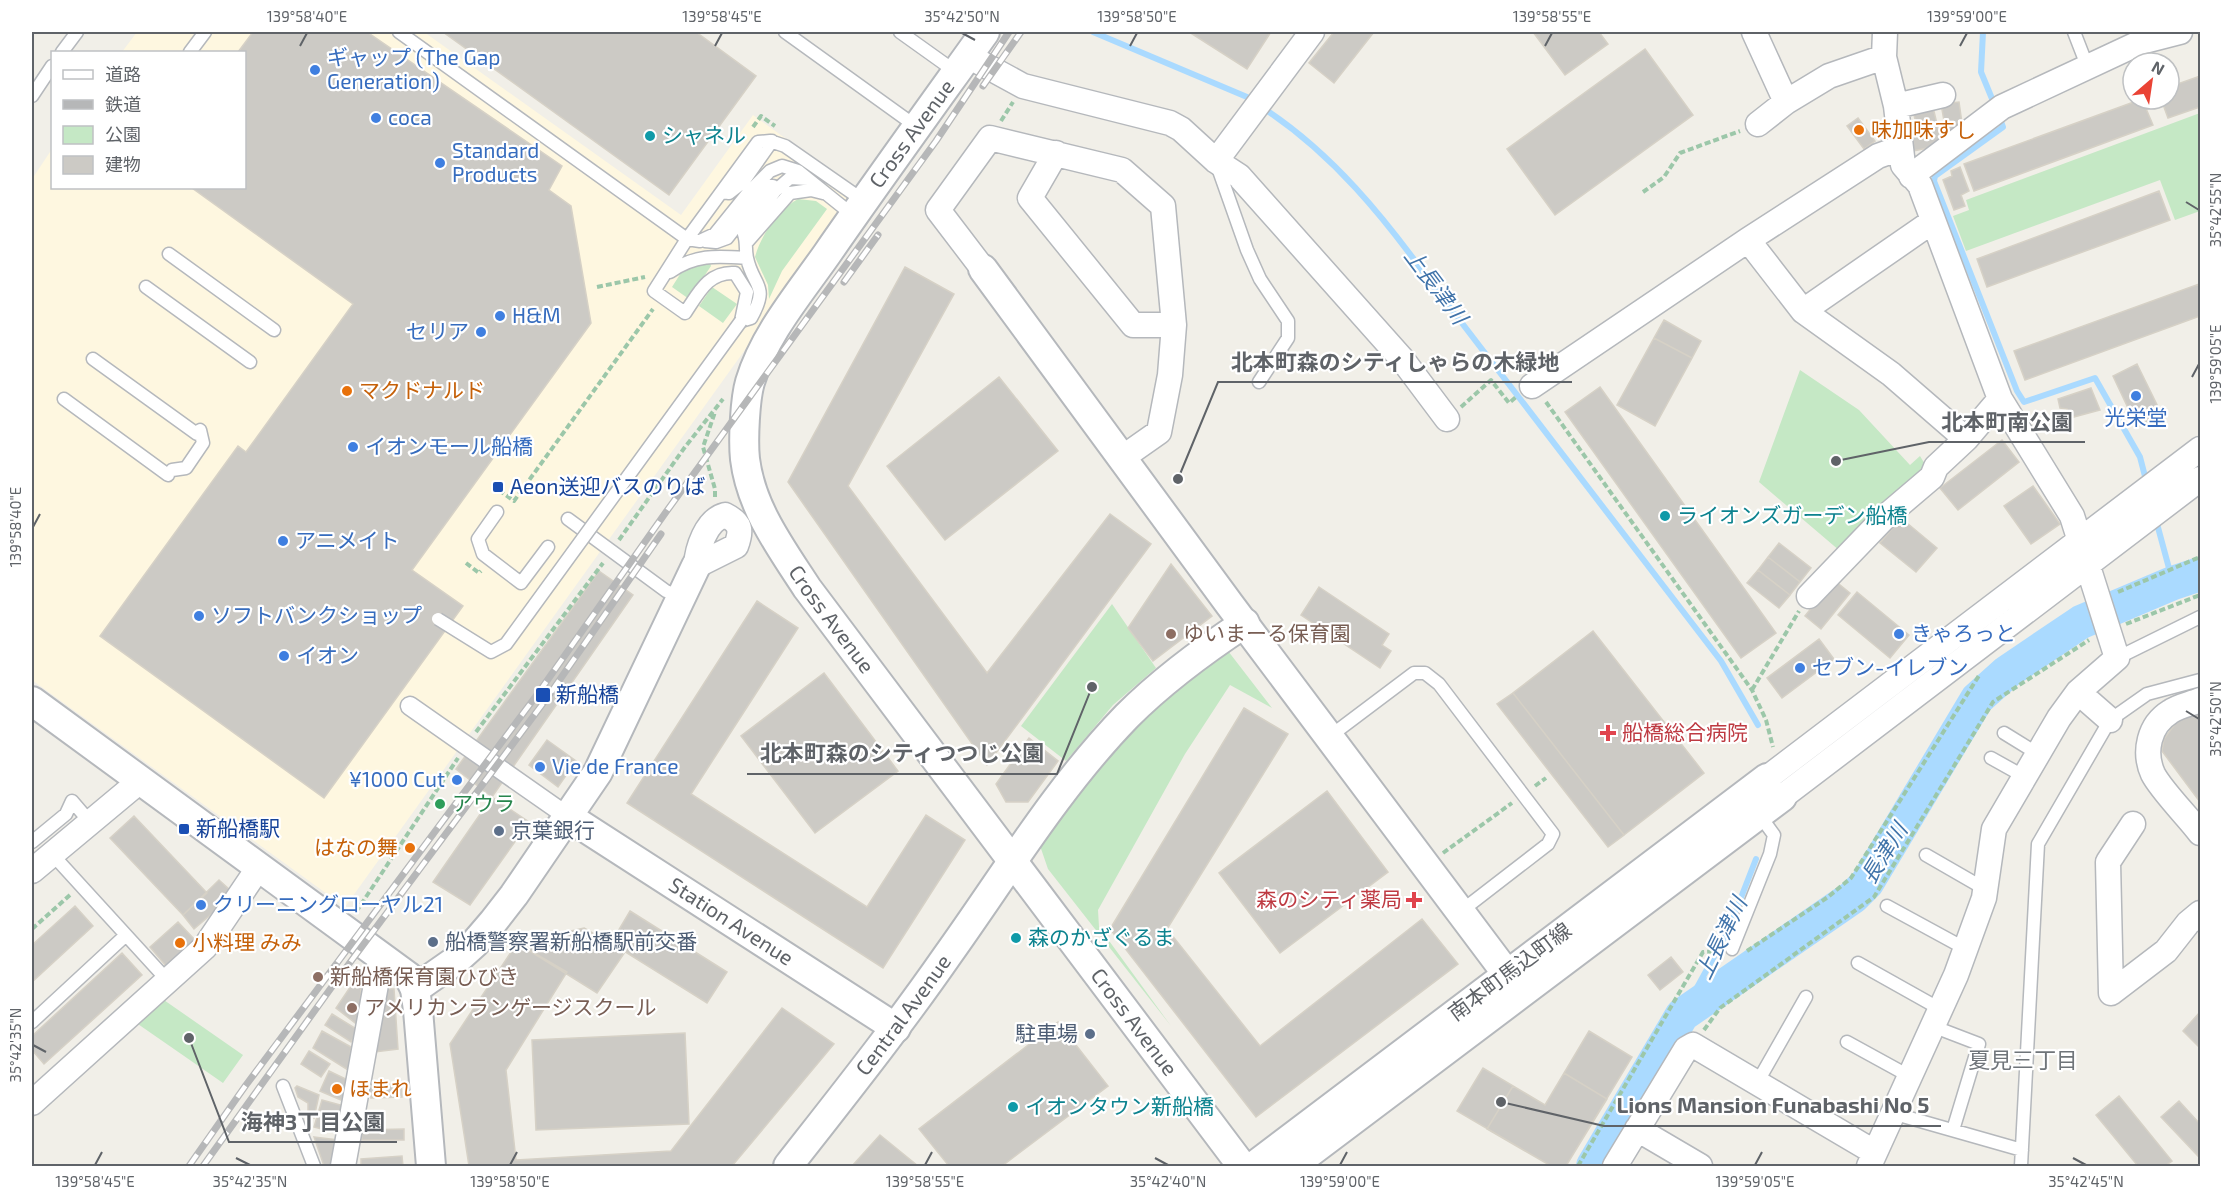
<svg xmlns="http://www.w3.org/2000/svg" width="2232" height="1198" font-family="'Exo 2','Noto Sans JP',sans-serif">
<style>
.commercial{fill:#fef7e0}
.green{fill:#c5e8c5}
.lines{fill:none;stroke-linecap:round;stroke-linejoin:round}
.stream{stroke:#aadaff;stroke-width:6}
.river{stroke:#aadaff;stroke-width:34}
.building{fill:#cccac5;stroke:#d6d1c6;stroke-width:1.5}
.service-casing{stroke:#b5b8bc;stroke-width:15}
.pedestrian-casing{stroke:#b5b8bc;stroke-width:21}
.minor-casing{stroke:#b5b8bc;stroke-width:27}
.tertiary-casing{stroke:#b5b8bc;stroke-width:32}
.path{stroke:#9cc7a9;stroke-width:4;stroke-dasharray:6 3;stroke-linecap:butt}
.service{stroke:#fff;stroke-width:12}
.pedestrian{stroke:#fff;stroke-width:18}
.minor{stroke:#fff;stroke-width:24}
.tertiary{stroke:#fff;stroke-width:28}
.rail-casing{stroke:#b6b7b8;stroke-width:7}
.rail{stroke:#fff;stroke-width:4.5;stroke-dasharray:14;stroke-linecap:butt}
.service-bridge-casing{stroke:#b5b8bc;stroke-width:15;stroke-linecap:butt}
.service-bridge{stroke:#fff;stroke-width:12}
.ticks{fill:none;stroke:#5f6368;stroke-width:2}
.shop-dot{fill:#3f7fe0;stroke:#fff;stroke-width:2}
.food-dot{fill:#e8710a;stroke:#fff;stroke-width:2}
.culture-dot{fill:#0f9aa8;stroke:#fff;stroke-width:2}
.transit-dot{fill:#1a4fb4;stroke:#fff;stroke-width:2}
.education-dot{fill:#8d6e63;stroke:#fff;stroke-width:2}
.health-dot{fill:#e0444e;stroke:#fff;stroke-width:2}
.leisure-dot{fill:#2e9e5b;stroke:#fff;stroke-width:2}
.service-dot{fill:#5c6f8a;stroke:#fff;stroke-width:2}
.labels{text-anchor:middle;stroke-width:4.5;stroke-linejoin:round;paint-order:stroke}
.shop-label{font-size:21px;fill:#366cbe;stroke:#fff;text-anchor:start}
.food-label{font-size:21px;fill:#c56008;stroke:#fff;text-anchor:start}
.street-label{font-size:21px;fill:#5f6368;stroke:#fff}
.culture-label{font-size:21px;fill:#0d838f;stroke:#fff;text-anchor:start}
.transit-label{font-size:21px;fill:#164399;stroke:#fff;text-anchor:start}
.education-label{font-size:21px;fill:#785e54;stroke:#fff;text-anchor:start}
.health-label{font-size:21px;fill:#be3a42;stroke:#fff;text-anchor:start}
.leisure-label{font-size:21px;fill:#27864d;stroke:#fff;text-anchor:start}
.service-label{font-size:21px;fill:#4e5e75;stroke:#fff;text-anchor:start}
.water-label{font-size:22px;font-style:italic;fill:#4174aa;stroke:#fff}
.neighbourhood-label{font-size:22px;fill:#70757a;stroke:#fff}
.leader{fill:none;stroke:#5f6368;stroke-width:2}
.callout-dot{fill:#5f6368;stroke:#fff;stroke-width:2}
.callout-label{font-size:22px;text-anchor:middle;font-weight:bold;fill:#5f6368;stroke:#fff;stroke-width:4.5;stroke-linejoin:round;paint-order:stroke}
.neatline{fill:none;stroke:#5f6368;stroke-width:2}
.ticks-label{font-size:15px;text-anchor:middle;fill:#5f6368}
</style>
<rect width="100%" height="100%" fill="#f1efe8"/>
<!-- commercial -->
<path class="commercial" d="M137 32H424L681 215 753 115 859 191 345 907 32 680V179L52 149V188H244V52H122Z"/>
<!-- green -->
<path class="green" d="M2200 113V211L2175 220 2160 180 1966 251 1953 216 1969 210 1966 200Z
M798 199 816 201 827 209 782 271 769 299 768 285 755 257C761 235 778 210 798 199Z
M710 263 711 266 689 299 672 287 684 268Z
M712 287 737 304 723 323 699 306Z
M1800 370 1859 410 1910 465 1920 456 1929 471 1840 551 1759 482Z
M1112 604 1156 668 1113 705 1066 761 1021 726Z
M1225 647 1272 708 1230 685 1185 754 1098 910 1099 927 1171 1026 1048 869 1038 840 1130 725Z
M161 998 243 1055 223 1083 135 1022Z"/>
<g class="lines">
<!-- stream -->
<path class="stream" d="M1093 32 1247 97 1255 102
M1983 32 1981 72 1995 106
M1263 108C1332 153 1384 217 1432 284L1721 661 1758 725
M1999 116 2003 127 1935 176 1934 181 2017 391 2024 402 2095 378 2140 457 2147 484
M2156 520 2173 583
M1682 1015 1728 931 1756 859"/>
<!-- river -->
<path class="river" d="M1593 1166 1682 1015 1853 897 1867 883 1977 699 2007 672 2081 622 2173 583 2200 574"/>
</g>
<!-- building -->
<path class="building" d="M253 32H367L562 166 549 190 571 206 591 323 412 570 463 606 324 798 100 636 238 446 246 452 353 304 192 188H244V52H238Z
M443 32H696L756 76 669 195Z
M1189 32H1271L1247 69Z
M1334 32H1374L1334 83 1309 63Z
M1533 32H1599L1608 44 1565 75Z
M1645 49 1693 115 1555 215 1507 149Z
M2200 76V107L2168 118 2161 99H2169V87Z
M2142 99 2153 125 1974 191 1964 164Z
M1959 102 1963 130 1946 132 1941 104Z
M1932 103 1942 145 1913 151 1908 129 1917 127 1912 107Z
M1858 118 1875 141 1864 149 1847 126Z
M1960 167 1969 191 1961 195 1965 206 1954 210 1943 180 1952 176 1951 171Z
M2159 191 2170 220 1987 287 1977 259Z
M905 267 954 294 848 486 987 673 1110 514 1151 544 987 765 788 482Z
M2199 284 2200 316 2025 380 2014 351Z
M1664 320 1701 341 1692 358 1654 338Z
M1654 338 1692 358 1655 426 1617 405Z
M2137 364 2162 415 2137 427 2113 376Z
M999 377 1058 451 945 540 887 466Z
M1600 387 1776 633 1741 658 1565 412Z
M2091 388 2100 410 2070 418 2067 409 2060 408 2058 399Z
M2002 440 2019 462 1958 510 1940 488Z
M2033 486 2060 524 2031 544 2004 506Z
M1901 518 1937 548 1916 572 1880 543Z
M1779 543 1811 568 1800 582 1768 557Z
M1768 557 1800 582 1790 595 1758 570Z
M1171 564 1212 616 1153 661 1128 628Z
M1758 570 1790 595 1779 608 1747 583Z
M599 571 633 595 492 797 456 769Z
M1834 580 1850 593 1821 629 1805 616Z
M1319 587 1389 634 1382 645 1391 651 1380 668 1301 615Z
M1857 592 1909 635 1890 658 1838 615Z
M757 601 798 628 691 794 867 907 926 815 965 840 883 968 627 803Z
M1593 631 1704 773 1624 835 1513 693Z
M1819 639 1834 659 1782 698 1767 678Z
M824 673 898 771 815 833 741 736Z
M1513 693 1624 835 1608 847 1497 704Z
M1244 708 1288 734 1167 929 1260 1046 1422 919 1458 964 1256 1117 1110 929Z
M2200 710V802L2162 751 2164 739 2180 717Z
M1029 738 1058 761 1028 802H1006L996 784Z
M547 740 576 761 558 787 529 765Z
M1327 791 1388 872 1280 953 1219 873Z
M492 797 529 822 470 905 433 882Z
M134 816 207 893 183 915 110 838Z
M219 880 231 891 222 905 194 929 183 915Z
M75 906 93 926 32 982V945Z
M630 911 727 972 707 1003 611 943Z
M178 922 195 940 166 966 150 947Z
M584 928 625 952 597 993 517 943Z
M517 943 567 972 506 1070 516 1160 671 1151 782 1008 834 1044 732 1166H469L450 1044Z
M122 953 142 975 44 1064 32 1050V1036Z
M1671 957 1683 972 1660 990 1648 975Z
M359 974 365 978 361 986 359 1026 336 1008Z
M385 989H394L398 1049 375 1052Z
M2200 1012V1048L2183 1031Z
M332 1014 358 1030 351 1042 325 1025Z
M1058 1022 1108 1086 1002 1166H949L919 1129Z
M322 1031 351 1047 348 1070 313 1048Z
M1589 1031 1632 1057 1566 1166H1551L1457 1111 1483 1068 1545 1105Z
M685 1033 689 1124 536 1130 532 1040Z
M309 1051 330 1064 321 1077 301 1064Z
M329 1071 350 1081 341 1100 320 1091Z
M1564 1073 1607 1099 1566 1166H1551L1487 1129 1513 1086 1545 1105Z
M401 1083 402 1097 371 1098 370 1084Z
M297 1086 319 1095 314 1118 308 1114V1103L298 1097 295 1088Z
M2119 1096 2172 1161 2165 1166H2138L2096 1115Z
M322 1100 344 1106 337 1133 314 1127Z
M2179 1101 2200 1124V1153L2198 1156 2161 1117Z
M404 1129V1140H362L361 1130Z
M880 1135 918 1166H852Z
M314 1137 338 1140 333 1166H324Z
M402 1156 403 1166H361V1159Z"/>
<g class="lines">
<!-- service casing -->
<g class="service-casing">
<path id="service" d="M399 32 687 239 700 241 715 234 748 193 770 171 782 166 798 171 854 216
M785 32 917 127
M900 32 956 72
M2074 32 2088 68
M62 52 77 32
M190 52 205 32
M32 96 52 66
M1217 165 1247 250 1260 279 1288 321V338L1259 382
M808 179 790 178 775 191 744 234C747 243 745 249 747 258 753 287 770 284 751 318L741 321 747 292 735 273C708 271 698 294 685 313L654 291 687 239 758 142 770 141 785 146 864 201
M722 192 729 193 743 182 772 141
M705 241 716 242 727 238 768 186H773
M747 242 790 193 811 190 823 193
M169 254 274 330
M670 272C695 254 717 256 747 258
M146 287 250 362
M93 359 197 434
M64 399 168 475
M172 470 186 468 203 443 200 430
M497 512 478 539 483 554 521 583 548 547
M568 519 666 591 681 597
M2117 658 2200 617
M2004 733 2038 754
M1329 737 1414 673H1425L1439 684 1553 834 1548 844 1460 912
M1991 758 2025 777
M32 842 66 814 72 801 90 822
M52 854 168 981
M1926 855 1985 889
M1887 906 1966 949
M1732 949 1770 854 1774 835 1758 813
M1858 963 1940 1009
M32 1022 126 935
M1932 1026 1979 1044 1953 1130
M1847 1042 1909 1076
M1757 1083 1806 997
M283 1086 314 1166
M1892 1113 2022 1150
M2021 1166 2038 844 2110 720 2147 694 2200 680"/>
</g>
<!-- pedestrian casing -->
<g class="pedestrian-casing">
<path id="pedestrian" d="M410 706 567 816"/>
</g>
<!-- minor casing -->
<g class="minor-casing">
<path id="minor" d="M1754 32 1786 102
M968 56 1023 86 1170 123 1181 129 1216 161 1239 176 1402 359 1447 419
M1896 106 1943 95
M1758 124 1786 102 1829 76 1884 57
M1056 153 1030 198 1133 325H1174
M1216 161 1312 32
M1911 176 2002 107 2141 42 2180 32
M1748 240 1803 311 1891 374 1966 439 2000 399
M983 269 938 210 990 138 1122 170 1163 206 1174 325 1170 375 1159 432 1122 458
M1803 311 1933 221
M1532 386 1748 240 1878 156 1900 148
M725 515C741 523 742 530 736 546L696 566C697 549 706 520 725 515Z
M1809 596 1885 517 1932 477 1936 467 1966 439
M2078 692 2110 720
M2200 700C2191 704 2178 706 2170 712 2149 725 2143 752 2153 774 2161 790 2189 818 2200 833
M1767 778 2200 449
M1782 797 2200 479
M2133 824 2108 862 2111 993 2166 951 2188 923 2200 913
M32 871 140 781
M32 1103 205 947 259 867
M1637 1129 1700 1166
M343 1166 381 957
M1615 1166 1686 1049 1693 1045 1874 1152
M1869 1166 1956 975 1984 898 1994 829 2059 718 2078 692 2117 658 2072 516 2000 399 1920 185 1903 165 1896 106 1884 57 1885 32"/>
</g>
<!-- tertiary casing -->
<g class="tertiary-casing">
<g id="tertiary">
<path id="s1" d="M985 32C932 106 879 179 827 254 799 294 764 335 750 382 745 399 743 440 745 459 751 508 781 548 807 588L1242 1166"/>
<path d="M983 269 1230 605 1507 974"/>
<path d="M32 701 409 977 415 989 418 1010 431 1166"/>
<path id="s2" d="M567 816 896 1028"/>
<path d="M415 989 455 961 475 943 493 922 514 895 598 772 696 566"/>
<path id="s3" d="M788 1166C842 1097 897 1028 947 956 1005 875 1057 788 1127 716 1162 681 1204 650 1245 623"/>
<path d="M1254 1166 1767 778"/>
<path d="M1292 1166 1782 797"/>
</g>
</g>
<!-- path -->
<path class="path" d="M1001 121 1013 102
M753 127 761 116 775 126
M1643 192 1664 177 1680 153 1740 131
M597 287 645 277
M1546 402 1752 690 1766 720 1773 747
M1461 407 1491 380 1509 403 1516 397
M499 490 514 501 653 309
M715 497V489L703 447 715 412
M619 540 685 447 723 399
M466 563 479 573 481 571
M2118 592 2200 557
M2126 624 2200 595
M1752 690 1799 611
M476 732 603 563
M1535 786 1546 778
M1443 853 1512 803
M356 912 458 758
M32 929 71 894
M1747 951 1828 897 1851 878 1980 674
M1704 1030 1720 1008 1874 897 1993 702 2089 640
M1578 1166 1703 952 1718 951"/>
<!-- service -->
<use href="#service" class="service"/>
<!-- pedestrian -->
<use href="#pedestrian" class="pedestrian"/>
<!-- minor -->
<use href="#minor" class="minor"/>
<!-- tertiary -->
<use href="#tertiary" class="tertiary"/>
<!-- rail casing -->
<g class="rail-casing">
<path id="rail" d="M983 86 1021 32
M844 282 878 235
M189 1166 246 1085 539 692 666 512 936 141 1009 32
M203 1166 331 988 547 698 661 534"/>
</g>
<!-- rail -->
<use href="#rail" class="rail"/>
<!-- service-bridge casing -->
<g class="service-bridge-casing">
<path id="service-bridge" d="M438 619 491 652 506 644 741 321"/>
</g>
<!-- service-bridge -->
<use href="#service-bridge" class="service-bridge"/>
</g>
<!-- ticks -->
<path class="ticks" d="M962 33 975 40M300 46 307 33M715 46 722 33M1130 46 1137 33M1545 46 1552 33M1960 46 1967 33M2186 202 2199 210M2192 377 2199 364M33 527 40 514M2186 711 2199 719M33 1045 46 1052M236 1158 250 1165M1155 1158 1168 1165M2073 1158 2086 1165M95 1165 102 1152M510 1165 517 1152M925 1165 932 1152M1340 1165 1347 1152M1755 1165 1762 1152"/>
<!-- markers -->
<g class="shop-dot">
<circle cx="315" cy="70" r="6"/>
<circle cx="376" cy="118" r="6"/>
<circle cx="440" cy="163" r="6"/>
<circle cx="500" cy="316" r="6"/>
<circle cx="481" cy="332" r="6"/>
<circle cx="2136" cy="396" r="6"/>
<circle cx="353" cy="447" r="6"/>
<circle cx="283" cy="541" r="6"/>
<circle cx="199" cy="616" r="6"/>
<circle cx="1899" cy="634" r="6"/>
<circle cx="284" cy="656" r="6"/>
<circle cx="1800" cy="668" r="6"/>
<circle cx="540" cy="767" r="6"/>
<circle cx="457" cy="780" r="6"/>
<circle cx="201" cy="905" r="6"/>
</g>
<g class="food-dot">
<circle cx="1859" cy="130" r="6"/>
<circle cx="347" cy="391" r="6"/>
<circle cx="410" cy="848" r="6"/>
<circle cx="180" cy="943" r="6"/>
<circle cx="337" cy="1089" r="6"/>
</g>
<g class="culture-dot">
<circle cx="650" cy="136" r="6"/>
<circle cx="1665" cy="516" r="6"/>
<circle cx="1016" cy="938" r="6"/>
<circle cx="1013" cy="1107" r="6"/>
</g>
<g class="transit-dot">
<rect x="492" y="481" width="12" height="12" rx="3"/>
<rect x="535" y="687" width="16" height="16" rx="3"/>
<rect x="178" y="823" width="12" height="12" rx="3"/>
</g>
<g class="education-dot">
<circle cx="1171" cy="634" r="6"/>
<circle cx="318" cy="977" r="6"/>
<circle cx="352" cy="1008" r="6"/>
</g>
<g class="health-dot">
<path d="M1605 724h6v6h6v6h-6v6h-6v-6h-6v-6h6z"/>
<path d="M1411 891h6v6h6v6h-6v6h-6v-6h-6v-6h6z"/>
</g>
<circle class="leisure-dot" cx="440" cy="804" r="6"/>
<g class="service-dot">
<circle cx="499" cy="831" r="6"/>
<circle cx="433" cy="942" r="6"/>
<circle cx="1090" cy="1034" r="6"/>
</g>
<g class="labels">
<!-- shop labels -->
<g class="shop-label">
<text x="327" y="65">ギャップ (The Gap<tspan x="327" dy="24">Generation)</tspan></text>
<text x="388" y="125">coca</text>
<text x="452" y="158">Standard<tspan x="452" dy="24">Products</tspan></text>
<text x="512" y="323">H&amp;M</text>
<text x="469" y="339" text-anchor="end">セリア</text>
<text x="2136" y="425" text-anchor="middle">光栄堂</text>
<text x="365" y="454">イオンモール船橋</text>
<text x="295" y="548">アニメイト</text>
<text x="211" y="623">ソフトバンクショップ</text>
<text x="1911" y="641">きゃろっと</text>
<text x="296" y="663">イオン</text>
<text x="1812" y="675">セブン-イレブン</text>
<text x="552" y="774">Vie de France</text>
<text x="445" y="787" text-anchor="end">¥1000 Cut</text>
<text x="213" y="912">クリーニングローヤル21</text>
</g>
<!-- food labels -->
<g class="food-label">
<text x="1871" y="137">味加味すし</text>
<text x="359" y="398">マクドナルド</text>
<text x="398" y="855" text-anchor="end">はなの舞</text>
<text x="192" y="950">小料理 みみ</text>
<text x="349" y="1096">ほまれ</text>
</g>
<!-- street labels -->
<g class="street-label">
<text transform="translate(912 134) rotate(-54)" y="7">Cross Avenue</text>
<text dy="7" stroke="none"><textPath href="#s1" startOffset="684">Cross Avenue</textPath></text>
<text dy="7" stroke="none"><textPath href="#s2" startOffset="195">Station Avenue</textPath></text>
<text transform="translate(1510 972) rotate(-37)" y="7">南本町馬込町線</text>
<text dy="7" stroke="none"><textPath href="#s3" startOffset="190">Central Avenue</textPath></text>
<text dy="7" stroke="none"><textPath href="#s1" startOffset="1188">Cross Avenue</textPath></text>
</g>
<!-- culture labels -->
<g class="culture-label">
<text x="662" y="143">シャネル</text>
<text x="1677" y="523">ライオンズガーデン船橋</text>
<text x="1028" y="945">森のかざぐるま</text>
<text x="1025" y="1114">イオンタウン新船橋</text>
</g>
<!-- transit labels -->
<g class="transit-label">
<text x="510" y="494">Aeon送迎バスのりば</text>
<text x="556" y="702">新船橋</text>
<text x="196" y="836">新船橋駅</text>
</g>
<!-- education labels -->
<g class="education-label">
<text x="1183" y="641">ゆいまーる保育園</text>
<text x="330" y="984">新船橋保育園ひびき</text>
<text x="364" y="1015">アメリカンランゲージスクール</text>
</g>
<!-- health labels -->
<g class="health-label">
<text x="1622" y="740">船橋総合病院</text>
<text x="1402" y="907" text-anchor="end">森のシティ薬局</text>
</g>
<!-- leisure labels -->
<g class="leisure-label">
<text x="452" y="811">アウラ</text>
</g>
<!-- service labels -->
<g class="service-label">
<text x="511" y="838">京葉銀行</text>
<text x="445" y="949">船橋警察署新船橋駅前交番</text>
<text x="1078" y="1041" text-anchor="end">駐車場</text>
</g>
<!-- water labels -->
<g class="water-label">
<text transform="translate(1436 286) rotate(53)" y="8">上長津川</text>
<text transform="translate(1884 853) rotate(-58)" y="8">長津川</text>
<text transform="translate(1721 938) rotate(-64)" y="8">上長津川</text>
</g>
<!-- neighbourhood labels -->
<g class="neighbourhood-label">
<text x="2023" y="1068">夏見三丁目</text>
</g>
</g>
<!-- callouts -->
<path class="leader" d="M1178 479L1218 382H1572M1836 461L1929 442H2085M1092 687L1057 774H747M1501 1102L1604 1126H1941M189 1038L229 1142H397"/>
<g class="callout-dot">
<circle cx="1178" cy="479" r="6"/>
<circle cx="1836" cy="461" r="6"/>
<circle cx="1092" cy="687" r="6"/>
<circle cx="1501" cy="1102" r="6"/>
<circle cx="189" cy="1038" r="6"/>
</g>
<g class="callout-label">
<text x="1395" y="370">北本町森のシティしゃらの木緑地</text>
<text x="2007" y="430">北本町南公園</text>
<text x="902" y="761">北本町森のシティつつじ公園</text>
<text x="1773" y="1113">Lions Mansion Funabashi No 5</text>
<text x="313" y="1130">海神3丁目公園</text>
</g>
<!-- border -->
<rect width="2232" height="1198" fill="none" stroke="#ffffff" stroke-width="66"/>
<!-- legend -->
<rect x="51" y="51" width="195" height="138" fill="#ffffff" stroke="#bfc1c3" stroke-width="1.5"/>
<rect x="63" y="70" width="30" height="9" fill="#ffffff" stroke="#bfc1c3" stroke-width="1.5"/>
<text x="105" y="81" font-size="18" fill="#5f6368">道路</text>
<rect x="63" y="100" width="30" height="9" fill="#b6b7b8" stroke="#bfc1c3" stroke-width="1.5"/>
<text x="105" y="111" font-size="18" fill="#5f6368">鉄道</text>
<rect x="63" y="126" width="30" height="18" fill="#c5e8c5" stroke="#bfc1c3" stroke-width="1.5"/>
<text x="105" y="141" font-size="18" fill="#5f6368">公園</text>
<rect x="63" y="156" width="30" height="18" fill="#cccac5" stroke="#bfc1c3" stroke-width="1.5"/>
<text x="105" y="171" font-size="18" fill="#5f6368">建物</text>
<!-- north arrow -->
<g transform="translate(2151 81) rotate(29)"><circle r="28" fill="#ffffff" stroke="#bfc1c3" stroke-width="1.5"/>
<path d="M0-4.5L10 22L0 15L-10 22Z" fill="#ea4335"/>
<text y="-9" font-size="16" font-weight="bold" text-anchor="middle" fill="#5f6368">N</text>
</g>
<rect x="33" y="33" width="2166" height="1132" class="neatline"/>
<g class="ticks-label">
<text x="307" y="22">139°58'40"E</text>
<text x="722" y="22">139°58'45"E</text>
<text x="962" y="22">35°42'50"N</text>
<text x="1137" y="22">139°58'50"E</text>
<text x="1552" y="22">139°58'55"E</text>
<text x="1967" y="22">139°59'00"E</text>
<text transform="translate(2216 210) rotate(-90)" y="5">35°42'55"N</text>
<text transform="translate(2216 364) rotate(-90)" y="5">139°59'05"E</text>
<text transform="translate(16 527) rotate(-90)" y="5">139°58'40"E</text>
<text transform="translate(2216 719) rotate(-90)" y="5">35°42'50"N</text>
<text transform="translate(16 1045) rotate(-90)" y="5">35°42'35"N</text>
<text x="95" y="1187">139°58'45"E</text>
<text x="250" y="1187">35°42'35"N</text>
<text x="510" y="1187">139°58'50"E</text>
<text x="925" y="1187">139°58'55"E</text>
<text x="1168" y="1187">35°42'40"N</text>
<text x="1340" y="1187">139°59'00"E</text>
<text x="1755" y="1187">139°59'05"E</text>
<text x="2086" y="1187">35°42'45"N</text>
</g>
</svg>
